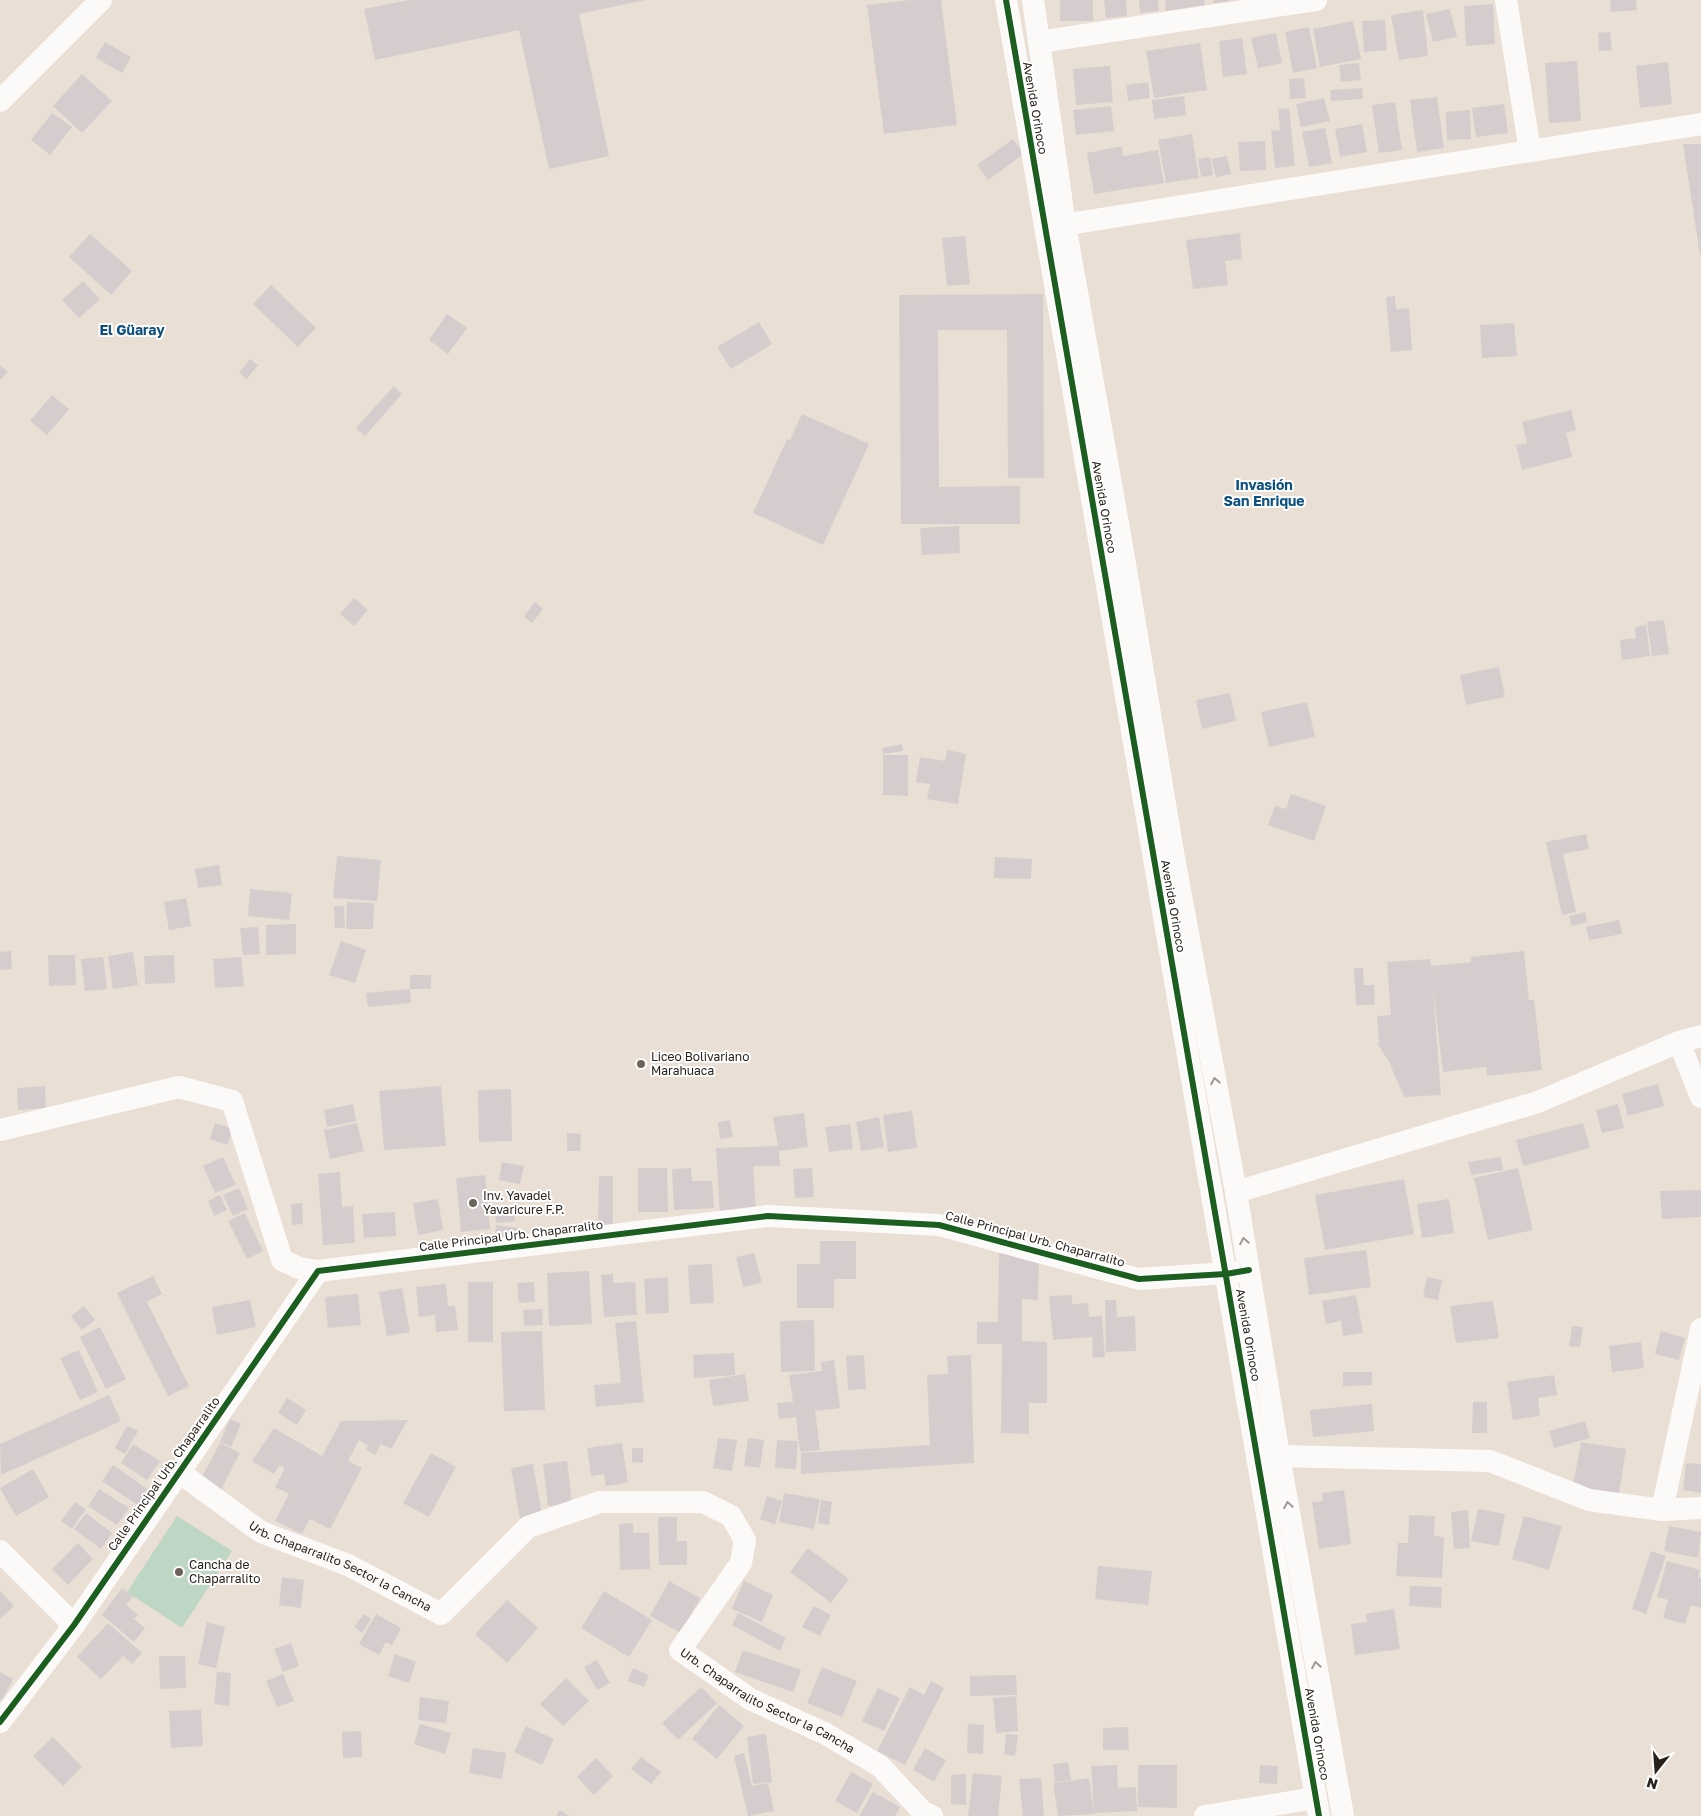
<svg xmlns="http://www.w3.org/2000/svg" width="1701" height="1816" font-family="'Golos Text',sans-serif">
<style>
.green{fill:#bdd7c4}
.building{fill:#d5cdcd}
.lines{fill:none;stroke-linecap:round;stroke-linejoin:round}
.minor{stroke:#fcfaf9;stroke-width:22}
.cycleway-casing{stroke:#fff;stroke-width:9}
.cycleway{stroke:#1b5e20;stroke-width:6}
.oneway{stroke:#9d9895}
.poi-dot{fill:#6c645b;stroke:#fff;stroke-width:2}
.labels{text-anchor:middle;stroke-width:4;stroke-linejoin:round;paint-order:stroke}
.street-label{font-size:12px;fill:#28211a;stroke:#fff}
.poi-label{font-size:12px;fill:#28211a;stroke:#fff;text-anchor:start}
.neighbourhood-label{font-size:14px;font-weight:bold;fill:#0d5180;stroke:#fff}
</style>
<rect width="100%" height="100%" fill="#eadfd5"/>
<!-- green -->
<path class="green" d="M177 1516 232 1551 182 1628 127 1592Z"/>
<!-- building -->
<path class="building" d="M409 0H645L579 14 609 156 549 169 519 30 375 60 364 9Z
M910 0H941L957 125 884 134 867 5Z
M1060 0H1093V21H1060Z
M1104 0H1126L1127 16 1106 18Z
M1139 0H1158L1159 11 1140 13Z
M1165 0H1204L1205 5 1166 11Z
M1213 0H1230V1L1213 3Z
M1610 0H1636L1637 10 1611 12Z
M1493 4 1495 44 1466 46 1464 6Z
M1450 9 1457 37 1433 42 1426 14Z
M1423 10 1428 56 1399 60 1391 15Z
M1385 20 1387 50 1364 52 1362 21Z
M1353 21 1361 59 1320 67 1313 29Z
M1309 27 1317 68 1293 73 1285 32Z
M1610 32 1612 50 1599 51 1598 33Z
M1276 33 1282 63 1258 68 1251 38Z
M1242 38 1247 74 1223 77 1219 41Z
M105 42 131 57 122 73 96 58Z
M1200 43 1207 90 1154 98 1146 51Z
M1577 61 1581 121 1549 123 1545 63Z
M1668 62 1672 104 1640 108 1636 66Z
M1359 63 1361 80 1341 82 1339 65Z
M1110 66 1113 102 1076 105 1073 69Z
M82 74 112 101 82 133 53 106Z
M1304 78 1306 98 1290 99 1289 79Z
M1148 82 1150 98 1128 101 1126 85Z
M1362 88 1363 99 1331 101 1330 90Z
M1184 96 1186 115 1154 119 1152 100Z
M1437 97 1444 148 1417 152 1410 100Z
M1324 98 1330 121 1301 127 1296 104Z
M1395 102 1402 150 1379 153 1372 105Z
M1504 104 1508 133 1476 137 1472 108Z
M1111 106 1114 131 1076 135 1073 110Z
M1289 108 1295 166 1275 168 1271 131 1280 130 1278 109Z
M1470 110 1471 139 1447 140 1446 112Z
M52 113 72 127 50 155 31 140Z
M1362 124 1367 152 1340 157 1335 129Z
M1325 128 1332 163 1309 167 1302 132Z
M1192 134 1199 178 1166 183 1158 140Z
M1013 139 1024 154 988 180 977 165Z
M1265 141 1266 170 1240 171 1238 142Z
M1683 144H1701V255H1700Z
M1122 146 1123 156 1158 150 1164 183 1094 194 1087 153Z
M1227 156 1231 174 1216 177 1211 159Z
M1210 157 1213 175 1201 177 1198 159Z
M1240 233 1242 259 1225 261 1228 285 1193 289 1186 240Z
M90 234 132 271 111 295 69 257Z
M965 236 970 284 947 286 942 238Z
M83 281 100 299 79 318 62 300Z
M271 285 316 328 298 347 253 304Z
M1043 294 1044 478H1008L1007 330H938L939 487 1020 486V524H901L899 295Z
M1395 296 1396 309 1409 308 1412 350 1391 352 1386 297Z
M447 314 467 328 448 354 429 340Z
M759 322 772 344 731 369 717 347Z
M1514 323 1517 356 1482 358 1480 325Z
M250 359 258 365 247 379 239 373Z
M0 365 8 372 0 380Z
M394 386 402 394 365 436 356 428Z
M52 395 69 409 47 435 30 421Z
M1571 410 1576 430 1566 433 1572 457 1522 470 1516 445 1527 443 1522 422Z
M802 414 869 444 823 545 753 513 787 439 790 440Z
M959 526 960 553 922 555 920 528Z
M354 598 368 610 354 626 340 614Z
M535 602 543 609 532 623 524 616Z
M1664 620 1669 654 1652 656 1647 622Z
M1646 625 1650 656 1622 660 1620 640 1636 638 1635 627Z
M1499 667 1505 697 1466 705 1460 675Z
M1230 693 1236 721 1202 729 1196 700Z
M1307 702 1315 737 1269 747 1261 712Z
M902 744 903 751 883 754 882 748Z
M947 750 966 754 958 804 927 799 930 784 916 782 920 757 945 761Z
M883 755H908V796L883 795Z
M1291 794 1326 806 1314 841 1268 825 1275 806 1286 809Z
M1586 834 1589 849 1563 854 1576 912 1562 915 1546 842Z
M337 856 381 860 377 901 333 898Z
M995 857 1032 859 1031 879 994 878Z
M219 865 222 885 198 888 195 869Z
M250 889 292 893 289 920 248 916Z
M186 898 191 926 169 930 164 902Z
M347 902 374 903 373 929H346Z
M334 906H344L345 928H335Z
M1585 912 1587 922 1571 926 1569 916Z
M1619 920 1622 934 1589 940 1586 927Z
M296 924V954L266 955V925Z
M258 927 260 954 243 955 240 928Z
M341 941 366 950 355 983 329 975Z
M11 951 12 969 0 970V952Z
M1524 951 1529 1000H1534L1542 1070 1487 1076 1486 1067 1443 1072 1433 990 1441 1095 1404 1097 1389 1062 1377 1043H1379L1377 1016 1391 1015 1387 962 1430 959 1431 966 1471 962 1470 957Z
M133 952 138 985 113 989 108 956Z
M48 955H75L76 985 49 986Z
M174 955 175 983 145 984 144 956Z
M103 957 107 989 85 991 81 959Z
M241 957 244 986 215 988 213 959Z
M1354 968H1363L1364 985H1374L1375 1005H1356Z
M410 975H431V989H410Z
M410 989 411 1003 368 1007 366 993Z
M1658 1084 1664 1106 1628 1116 1622 1094Z
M45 1086 46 1108 18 1110 17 1088Z
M441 1086 446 1146 384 1150 379 1091Z
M511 1089 512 1141 479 1142 478 1090Z
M353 1104 356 1121 327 1127 324 1110Z
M1618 1104 1624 1128 1602 1133 1596 1110Z
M912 1111 917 1148 888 1152 883 1115Z
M804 1113 808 1147 779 1151 780 1166H753L756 1213 720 1215 716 1148 778 1146 773 1117Z
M879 1117 884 1147 861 1151 856 1122Z
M730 1120 733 1137 720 1139 718 1122Z
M215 1123 233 1129 227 1145 210 1139Z
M357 1123 364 1151 330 1159 324 1130Z
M1583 1123 1590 1148 1523 1166 1516 1140Z
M850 1124 853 1149 829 1152 825 1127Z
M567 1133 581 1134 580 1151H567Z
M223 1157 236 1185 215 1193 203 1166Z
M1501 1157 1503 1170 1471 1175 1468 1162Z
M502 1162 524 1166 520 1184 499 1180Z
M638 1168H667L668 1212H638Z
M691 1168 692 1181H712L714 1208 674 1210 672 1169Z
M812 1168 814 1197 795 1198 793 1169Z
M1518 1168 1533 1230 1488 1240 1474 1178Z
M340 1172 342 1207 353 1206 355 1243 323 1245 318 1174Z
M485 1175 490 1229 461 1232 456 1178Z
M599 1176H613V1227H598Z
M1404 1179 1414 1234 1325 1250 1315 1195Z
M239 1188 248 1209 233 1216 223 1195Z
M1701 1190V1217L1662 1219 1660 1191Z
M220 1195 227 1210 214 1216 208 1201Z
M438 1199 443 1230 418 1235 413 1203Z
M1449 1199 1454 1233 1422 1238 1417 1204Z
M302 1203 303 1224 292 1225 291 1204Z
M514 1205 515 1221 496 1223 495 1207Z
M395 1212 396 1236 364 1238 362 1214Z
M245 1213 263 1251 247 1259 228 1221Z
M496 1225 518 1228 516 1241 495 1238Z
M820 1241H856V1279H834V1308H797V1264H820Z
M1366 1250 1371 1287 1309 1295 1304 1258Z
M754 1253 762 1283 743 1287 736 1257Z
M999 1253H1039L1038 1300 1022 1299V1341L1047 1342V1403H1029V1434L1001 1433 1002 1344H977V1322H998Z
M712 1264 714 1303 690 1304 688 1265Z
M589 1271 592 1324 549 1326 547 1273Z
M613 1274V1283L635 1282 637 1315 604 1317 601 1275Z
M153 1276 162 1294 147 1302 189 1386 168 1396 117 1293Z
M668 1277 669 1313 646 1314 644 1279Z
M1427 1277 1442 1280 1438 1300 1423 1297Z
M468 1282H493V1342H468Z
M534 1282 535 1302 519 1303 517 1283Z
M446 1284 448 1306H455L458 1330 436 1332 435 1315 419 1317 416 1287Z
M402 1288 410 1332 387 1336 379 1292Z
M358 1294 361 1325 328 1328 325 1297Z
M1072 1295V1304L1088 1303 1089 1317 1102 1316 1105 1357 1093 1358 1092 1337 1053 1340 1049 1296Z
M1356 1295 1363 1333 1343 1336 1341 1321 1326 1324 1322 1301Z
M250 1300 256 1327 217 1335 212 1307Z
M1105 1300H1116L1117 1317 1135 1316 1136 1351 1106 1352Z
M1493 1301 1499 1338 1456 1343 1450 1306Z
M84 1306 95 1320 82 1330 71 1316Z
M542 1309 543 1325 524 1326 523 1310Z
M814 1320 815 1371 781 1372 780 1321Z
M636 1321 644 1402 596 1407 594 1385 621 1383 615 1323Z
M1572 1326 1583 1327 1580 1347 1569 1346Z
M100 1327 126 1379 106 1389 80 1337Z
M542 1331 545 1410 504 1411 501 1332Z
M1661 1331 1685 1338 1679 1360 1655 1354Z
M1641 1342 1644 1368 1612 1372 1609 1346Z
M79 1350 98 1392 80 1400 60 1358Z
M734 1353 735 1375 694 1378 693 1355Z
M864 1355 866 1389 848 1390 846 1356Z
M971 1355 974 1463 801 1474V1453L930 1445 927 1375 948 1374 947 1356Z
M834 1360 840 1408 815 1411 820 1450 800 1452 796 1417 779 1419 777 1403 793 1402 789 1375 822 1371 821 1362Z
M1343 1372H1372V1385L1343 1386Z
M745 1374 749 1401 713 1406 709 1380Z
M1554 1375 1557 1395 1538 1398 1540 1416 1513 1420 1507 1382Z
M109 1395 121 1421 1 1475 0 1444Z
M287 1398 306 1410 297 1425 278 1413Z
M1473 1402H1487V1433H1472Z
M1372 1404 1374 1431 1313 1437 1310 1410Z
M230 1419 241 1424 231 1447 220 1442Z
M408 1420 391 1449 381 1444 375 1455 366 1449 368 1446 359 1440 348 1461 362 1468 330 1529 310 1519 302 1534 275 1521 289 1494 275 1487 285 1468 280 1465 274 1474 252 1461 274 1428 322 1456 341 1421Z
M1585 1421 1590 1438 1554 1448 1549 1431Z
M127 1426 138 1431 125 1454 115 1448Z
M718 1438 737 1440 732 1471 713 1468Z
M748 1438 764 1440 760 1468 744 1466Z
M777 1440 798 1441 796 1469 775 1468Z
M1581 1442 1626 1449 1619 1494 1573 1486Z
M220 1443 240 1453 221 1490 201 1479Z
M622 1443 628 1483 606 1486 604 1474 591 1476 587 1448Z
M133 1444 160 1461 147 1480 121 1463Z
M632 1448H643V1463L632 1462Z
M431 1453 456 1467 429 1517 403 1503Z
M567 1461 572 1503 548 1506 543 1464Z
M1686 1463 1701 1464V1493L1683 1490Z
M533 1464 542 1515 520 1519 511 1468Z
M113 1465 149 1490 139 1506 102 1481Z
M33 1469 49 1497 16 1516 0 1488Z
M99 1489 129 1508 117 1525 88 1506Z
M1344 1490 1351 1544 1319 1549 1312 1502 1323 1501 1322 1493Z
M784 1493 820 1499 814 1529 779 1522Z
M767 1496 782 1501 775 1524 760 1519Z
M821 1500 832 1502 829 1525 818 1523Z
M75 1502 86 1509 72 1529 61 1521Z
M1478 1509 1505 1514 1499 1546 1471 1541Z
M1468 1510 1470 1548 1454 1549 1451 1512Z
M86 1513 112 1533 101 1549 74 1529Z
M1409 1515 1435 1516 1434 1536 1444 1537 1442 1578 1396 1576 1398 1543H1408Z
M1524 1516 1562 1526 1549 1570 1512 1559Z
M658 1517H677V1541H687V1565H659Z
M633 1523V1533H649L650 1569 620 1570 619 1524Z
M1669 1526 1701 1532 1698 1558 1664 1551Z
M78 1543 93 1559 68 1585 52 1569Z
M808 1548 849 1579 831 1603 790 1572Z
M1651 1551 1666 1556 1646 1614 1632 1609Z
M1667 1561 1700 1570 1698 1577 1701 1578V1608L1691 1605 1685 1624 1663 1618 1668 1600 1657 1597Z
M1098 1566 1152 1571 1148 1605 1095 1599Z
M282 1577 304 1580 301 1608 279 1605Z
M669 1581 700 1598 681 1633 650 1616Z
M744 1581 773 1595 762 1622 732 1609Z
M1410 1586 1442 1587 1441 1608 1409 1606Z
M122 1588 133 1597 126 1605 138 1615 134 1619 145 1628 134 1642 102 1615Z
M0 1591 14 1606 0 1619Z
M604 1591 652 1620 629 1657 581 1628Z
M507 1600 538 1628 507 1663 475 1634Z
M814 1606 831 1615 820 1636 802 1627Z
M1394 1609 1400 1649 1355 1655 1351 1624 1367 1622 1366 1614Z
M738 1613 786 1638 780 1651 732 1625Z
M364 1614 371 1619 362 1633 354 1627Z
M376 1614 401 1628 392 1645 386 1642 379 1655 359 1644Z
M207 1622 225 1627 216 1668 198 1664Z
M108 1623 142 1653 132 1664 123 1656 101 1679 77 1657Z
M291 1643 299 1666 283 1672 274 1649Z
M743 1650 801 1670 793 1692 735 1672Z
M395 1654 416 1662 409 1683 388 1676Z
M159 1656H185L186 1688 160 1689Z
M597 1660 610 1683 597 1690 584 1667Z
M822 1667 857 1681 842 1717 807 1703Z
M633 1668 649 1675 644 1687 628 1681Z
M0 1672 13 1679 2 1700 0 1699Z
M217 1672 231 1673 229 1706 214 1704Z
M283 1674 294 1701 277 1707 266 1681Z
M1016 1675 1017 1695 970 1696V1676Z
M566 1678 589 1701 563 1726 540 1704Z
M931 1681 944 1688 905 1765 877 1751 910 1687 924 1695Z
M701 1687 717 1703 678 1740 662 1723Z
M878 1688 900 1698 884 1731 862 1721Z
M1016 1696 1018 1731 996 1733 993 1698Z
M420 1697 449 1701 446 1723 418 1720Z
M719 1705 744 1726 717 1759 692 1739Z
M201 1710 203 1746 171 1748 169 1711Z
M420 1724 451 1733 445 1754 414 1744Z
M968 1724 984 1725 983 1754 967 1753Z
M526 1726 554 1739 542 1765 514 1752Z
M1128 1727 1129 1750H1103V1728Z
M361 1731 362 1757 343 1758 342 1732Z
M766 1734 772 1782 753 1784 747 1737Z
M1006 1734 1018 1735 1015 1756 1004 1755Z
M53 1737 82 1767 63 1786 33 1756Z
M473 1748 506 1753 502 1779 469 1773Z
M925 1748 946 1760 934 1782 913 1770Z
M744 1753 752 1786 768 1783 774 1811 748 1816 734 1756Z
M641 1757 661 1772 651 1784 631 1769Z
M596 1758 613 1776 594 1795 577 1777Z
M1068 1762 1071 1780 1055 1782 1053 1764Z
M1117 1765 1118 1788 1136 1787 1137 1811 1094 1813 1091 1766Z
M1138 1765H1177V1808L1138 1807Z
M1260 1765 1278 1766 1277 1784 1259 1783Z
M851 1772 873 1784 857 1813 835 1801Z
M973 1773 1002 1776 998 1816H968Z
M966 1774V1805L951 1804V1775Z
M1041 1778 1044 1816H1023L1019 1779Z
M1089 1778 1094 1814 1058 1816 1053 1783Z
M873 1792 900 1807 895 1816H859Z
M560 1810 569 1816H556Z"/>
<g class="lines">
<!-- minor -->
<g class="minor">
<path d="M1006 0 1319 1816"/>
<path d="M1033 0 1065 225 1122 546 1174 858 1236 1192 1279 1456 1343 1816"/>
<path d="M1506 0 1530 151"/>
<path d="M1039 42 1316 0"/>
<path d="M0 101 101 0"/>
<path d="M1050 227 1701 124"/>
<path d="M1679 1042 1701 1097"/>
<path d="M0 1130 179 1087 232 1101 282 1260 299 1268 318 1271"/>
<path d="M1236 1192 1538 1102 1679 1042 1701 1036"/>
<path d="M1279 1456 1490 1461 1589 1500 1662 1510 1701 1508"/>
<path id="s1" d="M179 1472 261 1532 348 1565 441 1614 528 1527 600 1502H703L731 1516 745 1540 741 1563 680 1650 750 1699 826 1734 880 1766 922 1811 932 1816"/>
<path d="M1662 1510 1701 1329"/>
<path d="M0 1551 74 1625"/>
<path d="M0 1722 74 1625 318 1271 768 1216 939 1225 1139 1279 1241 1272"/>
<path d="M1205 1816 1316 1798"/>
</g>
<!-- cycleway casing -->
<g class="cycleway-casing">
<path id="cycleway" d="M1006 0 1319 1816
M0 1722 74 1625 318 1271 768 1216 939 1225 1139 1279 1226 1274 1249 1270"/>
</g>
<!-- cycleway -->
<use href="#cycleway" class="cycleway"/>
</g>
<!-- one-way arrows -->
<defs><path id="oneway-chevron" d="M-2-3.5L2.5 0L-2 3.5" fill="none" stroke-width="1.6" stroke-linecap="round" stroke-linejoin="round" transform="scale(1.25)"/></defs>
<g class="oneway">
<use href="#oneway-chevron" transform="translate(1215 1081) rotate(-101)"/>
<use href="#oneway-chevron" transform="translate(1244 1241) rotate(-100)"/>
<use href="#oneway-chevron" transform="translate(1288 1505) rotate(-100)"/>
<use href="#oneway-chevron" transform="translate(1316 1665) rotate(-100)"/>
</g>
<!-- markers -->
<g class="poi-dot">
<circle cx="641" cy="1064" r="5"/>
<circle cx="473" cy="1203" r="5"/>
<circle cx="179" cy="1572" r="5"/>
</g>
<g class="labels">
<!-- street labels -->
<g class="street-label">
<text transform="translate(1035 108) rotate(80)" y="4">Avenida Orinoco</text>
<text transform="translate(1104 507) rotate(80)" y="4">Avenida Orinoco</text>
<text transform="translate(1173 906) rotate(80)" y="4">Avenida Orinoco</text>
<text transform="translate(511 1236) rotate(-7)" y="4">Calle Principal Urb. Chaparralito</text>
<text transform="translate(1035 1239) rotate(15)" y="4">Calle Principal Urb. Chaparralito</text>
<text transform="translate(1248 1335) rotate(80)" y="4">Avenida Orinoco</text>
<text transform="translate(164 1474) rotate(-55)" y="4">Calle Principal Urb. Chaparralito</text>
<text dy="4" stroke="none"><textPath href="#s1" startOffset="188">Urb. Chaparralito Sector la Cancha</textPath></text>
<text dy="4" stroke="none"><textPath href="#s1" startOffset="892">Urb. Chaparralito Sector la Cancha</textPath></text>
<text transform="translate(1317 1734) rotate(80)" y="4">Avenida Orinoco</text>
</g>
<!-- poi labels -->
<g class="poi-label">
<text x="651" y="1061">Liceo Bolivariano<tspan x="651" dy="14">Marahuaca</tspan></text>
<text x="483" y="1200">Inv. Yavadel<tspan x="483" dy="14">Yavaricure F.P.</tspan></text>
<text x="189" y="1569">Cancha de<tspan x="189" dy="14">Chaparralito</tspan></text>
</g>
<!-- neighbourhood labels -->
<g class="neighbourhood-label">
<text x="132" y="335">El Güaray</text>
<text x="1264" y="490">Invasión<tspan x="1264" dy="16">San Enrique</tspan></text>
</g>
</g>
<!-- north arrow -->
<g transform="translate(1656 1771) rotate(197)" stroke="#ffffff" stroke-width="4" paint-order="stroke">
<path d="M0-4L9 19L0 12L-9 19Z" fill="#28211a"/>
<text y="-8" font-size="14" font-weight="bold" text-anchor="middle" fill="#28211a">N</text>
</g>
</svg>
